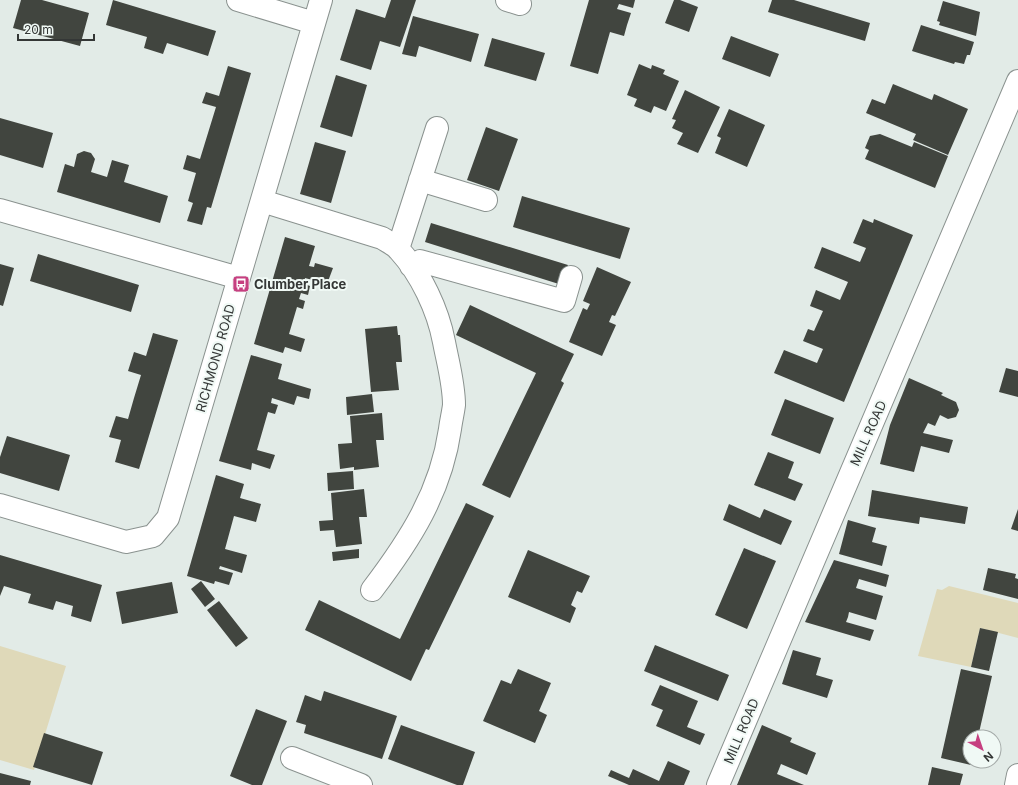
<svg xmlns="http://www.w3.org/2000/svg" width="1018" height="785" font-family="Inter,sans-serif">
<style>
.green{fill:#dfd9b9}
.building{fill:#41453f}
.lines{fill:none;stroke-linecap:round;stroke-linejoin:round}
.minor-casing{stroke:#8a928f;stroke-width:24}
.minor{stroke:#fff;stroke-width:22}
.labels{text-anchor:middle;stroke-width:4;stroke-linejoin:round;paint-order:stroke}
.poi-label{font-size:13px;font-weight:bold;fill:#343736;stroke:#f0f9f5;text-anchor:start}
.street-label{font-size:13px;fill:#343736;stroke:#f0f9f5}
</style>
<rect width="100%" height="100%" fill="#e2ebe7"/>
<!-- green -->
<path class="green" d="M949 586 1018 603V638L980 628 971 667 918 656 937 589 942 590Z
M0 646 66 666 34 770 0 760Z"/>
<!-- building -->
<path class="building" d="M21 0H42L89 13 80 46 13 28Z
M113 0 216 31 208 56 167 43 163 54 144 48 147 37 106 25Z
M391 0H416L400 47 380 41 371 70 340 60 356 9 385 18Z
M589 0H635L633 8 619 4 617 9 631 13 627 25 624 36 610 32 598 74 570 66Z
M674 0H680L698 7 689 32 665 23Z
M772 0H794L870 23 865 41 768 12Z
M943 1 980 12 976 36 939 25 940 22 937 21Z
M413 16 479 34 471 62 419 46 416 57 402 54Z
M921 25 974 42 970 55H967L964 64 955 62 954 64 912 51Z
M731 36 779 54 770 77 722 59Z
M492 38 545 53 536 81 484 66Z
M639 64 651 69 652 65 665 70 663 74 679 81 666 111 654 106 651 113 634 106 637 99 627 95Z
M228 66 251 73 211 208 207 207 202 225 187 221 193 203 188 201 196 173 183 169 187 155 200 159 216 107 202 103 206 92 219 96Z
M336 75 367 85 352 137 320 127Z
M893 84 932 100 934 94 968 109 948 155 913 140 916 134 866 113 872 99 885 104Z
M685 90 720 107 698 153 677 144 683 133 672 128 676 120 672 119Z
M729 109 765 125 747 167 715 153 721 138 717 136Z
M0 118 53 133 43 168 0 155Z
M486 127 518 139 499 191 467 180Z
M880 134 912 147 914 142 948 156 935 188 865 159 869 150 865 148 870 136Z
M315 142 346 151 331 203 300 194Z
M84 151 91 153 95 159 91 172 107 177 112 160 129 165 124 182 168 196 160 223 57 192 65 164 74 167 77 154Z
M522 196 630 228 620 259 513 227Z
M863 219 873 223 874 219 913 235 844 402 774 373 784 350 817 363 823 349 803 341 808 329 814 331 823 311 810 306 816 290 840 300 848 282 814 268 822 247 860 262 866 248 853 243Z
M431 223 568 265 562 285 425 242Z
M285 237 315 246 309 266 314 267 315 263 333 268 327 284 305 278 304 284 310 286 308 295 301 293 299 299 305 301 303 309 297 307 289 334 305 339 301 352 285 347 283 353 254 344Z
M38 254 139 285 131 312 30 281Z
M0 264 14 268 3 306 0 305Z
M597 267 631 282 615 316 612 315 609 322 616 325 602 356 569 342 583 308 587 310 590 304 583 301Z
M470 305 574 354 561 381 564 383 510 498 482 485 536 373 456 335Z
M397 326 398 335H400L402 362H396L399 390 371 392 365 329Z
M153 333 178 340 139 469 115 462 121 440 109 437 116 416 128 419 134 398 141 375 128 371 134 352 146 356Z
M251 355 282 364 278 379 311 389 309 399 297 396 294 405 272 398 271 403 278 405 275 414 268 412 257 450 275 455 270 469 252 463 251 470 219 461Z
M1006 368 1018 371V397L999 392Z
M909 378 943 393 941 395 956 402 959 410 956 417 948 419 940 415 935 426 928 423 923 433 953 440 949 453 921 446 914 472 880 464 890 425Z
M372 394 374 412 347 415 346 397Z
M785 399 834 418 820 454 771 435Z
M382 413 384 440H376L379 467 354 470V467L340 469 338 444 352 443 350 416Z
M7 436 70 455 59 491 0 473V457Z
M768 452 794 462 788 478 803 484 795 501 754 485Z
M353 471 354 489 328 491 327 473Z
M216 475 244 484 240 498 261 504 256 522 234 516 225 549 247 555 242 573 220 566 219 569 233 573 229 585 215 581 214 584 187 576Z
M364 489 367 517H359L362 544 336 547 334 530 320 531 319 521 333 520 331 493Z
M872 490 968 507 965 524 920 517 919 524 868 516Z
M466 503 494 516 429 650 426 649 411 681 305 630 319 600 400 639Z
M729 504 760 518 764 509 792 521 781 545 723 520Z
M1018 509V531L1011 529Z
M848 520 876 528 872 542 887 546 882 566 839 554Z
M744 548 776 561 747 629 715 615Z
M359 549V558L333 561 332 552Z
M528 550 590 576 582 593 577 591 571 605 576 608 570 623 508 597Z
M0 555 102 585 91 622 71 616 73 606 56 601 53 610 28 603 31 594 4 586 0 596Z
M834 560 889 575 886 587 859 579 856 588 883 596 876 620 849 612 848 617 846 622 874 630 870 641 805 622Z
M988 568 1016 574 1015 578 1018 579V599L983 590Z
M201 581 215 599 205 607 191 589Z
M172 582 178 613 122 624 116 592Z
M219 601 248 638 236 647 207 610Z
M980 628 998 632 989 671 971 667Z
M655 645 729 675 718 701 644 671Z
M793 650 821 658 816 675 833 680 827 698 782 684Z
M518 669 551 683 539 711 547 715 535 743 483 721 501 680 511 684Z
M961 669 992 676 978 737H970L971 765 941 758Z
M660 685 698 701 687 727 705 734 700 745 656 726 663 710 651 705Z
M324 691 397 716 382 759 304 733 306 725 296 722 305 695 321 701Z
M256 709 287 721 262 785H252L230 776Z
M401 725 475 752 463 785H457L388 759Z
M762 725 792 738 790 742 816 753 807 775 781 764 777 774 804 785H737Z
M44 733 103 752 92 785 33 767Z
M668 761 690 771 684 785H629L608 776 611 770 629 778 633 769 659 781Z
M932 767 963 774 960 785H928Z
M0 773 31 781 30 785H0Z"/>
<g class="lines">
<!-- minor casing -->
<g class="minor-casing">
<path id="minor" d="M238 0 314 23
M507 0 520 4
M420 180 486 200
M262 201 382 238C388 242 395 245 399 250 421 274 438 310 444 342 448 363 454 384 454 405 453 413 451 421 450 429 441 492 410 540 372 590
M0 210 239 278
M398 249 437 128
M411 266 420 261 564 301 571 277
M0 505 126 542 153 536 168 518 321 0
M292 758 361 785
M718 785 1018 81
M1016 785 1018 775"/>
</g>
<!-- minor -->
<use href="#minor" class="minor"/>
</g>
<!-- icons -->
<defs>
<g id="bus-square" transform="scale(0.9)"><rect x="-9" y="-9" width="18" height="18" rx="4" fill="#c63f80" stroke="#f0f9f5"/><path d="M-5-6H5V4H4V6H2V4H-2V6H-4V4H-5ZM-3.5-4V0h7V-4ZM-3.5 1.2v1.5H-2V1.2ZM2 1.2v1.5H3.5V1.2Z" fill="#fff"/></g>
</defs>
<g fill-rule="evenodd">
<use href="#bus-square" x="241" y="284"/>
</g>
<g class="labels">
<!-- poi labels -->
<g class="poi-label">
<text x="254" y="289">Clumber Place</text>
</g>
<!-- street labels -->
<g class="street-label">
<text transform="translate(215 358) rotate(-74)" y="5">RICHMOND ROAD</text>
<text transform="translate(868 433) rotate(-66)" y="5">MILL ROAD</text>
<text transform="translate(741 731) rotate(-67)" y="5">MILL ROAD</text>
</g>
</g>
<!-- north arrow -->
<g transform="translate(982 749) rotate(140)"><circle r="19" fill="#f0f9f5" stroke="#a5aba9"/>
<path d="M0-3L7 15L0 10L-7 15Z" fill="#c63f80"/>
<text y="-6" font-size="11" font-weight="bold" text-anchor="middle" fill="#343736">N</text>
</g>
<!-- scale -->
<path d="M18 34v6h76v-6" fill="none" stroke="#343736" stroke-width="2"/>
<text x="24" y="34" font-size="12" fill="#343736" stroke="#f0f9f5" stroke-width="3" paint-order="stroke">20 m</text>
</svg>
